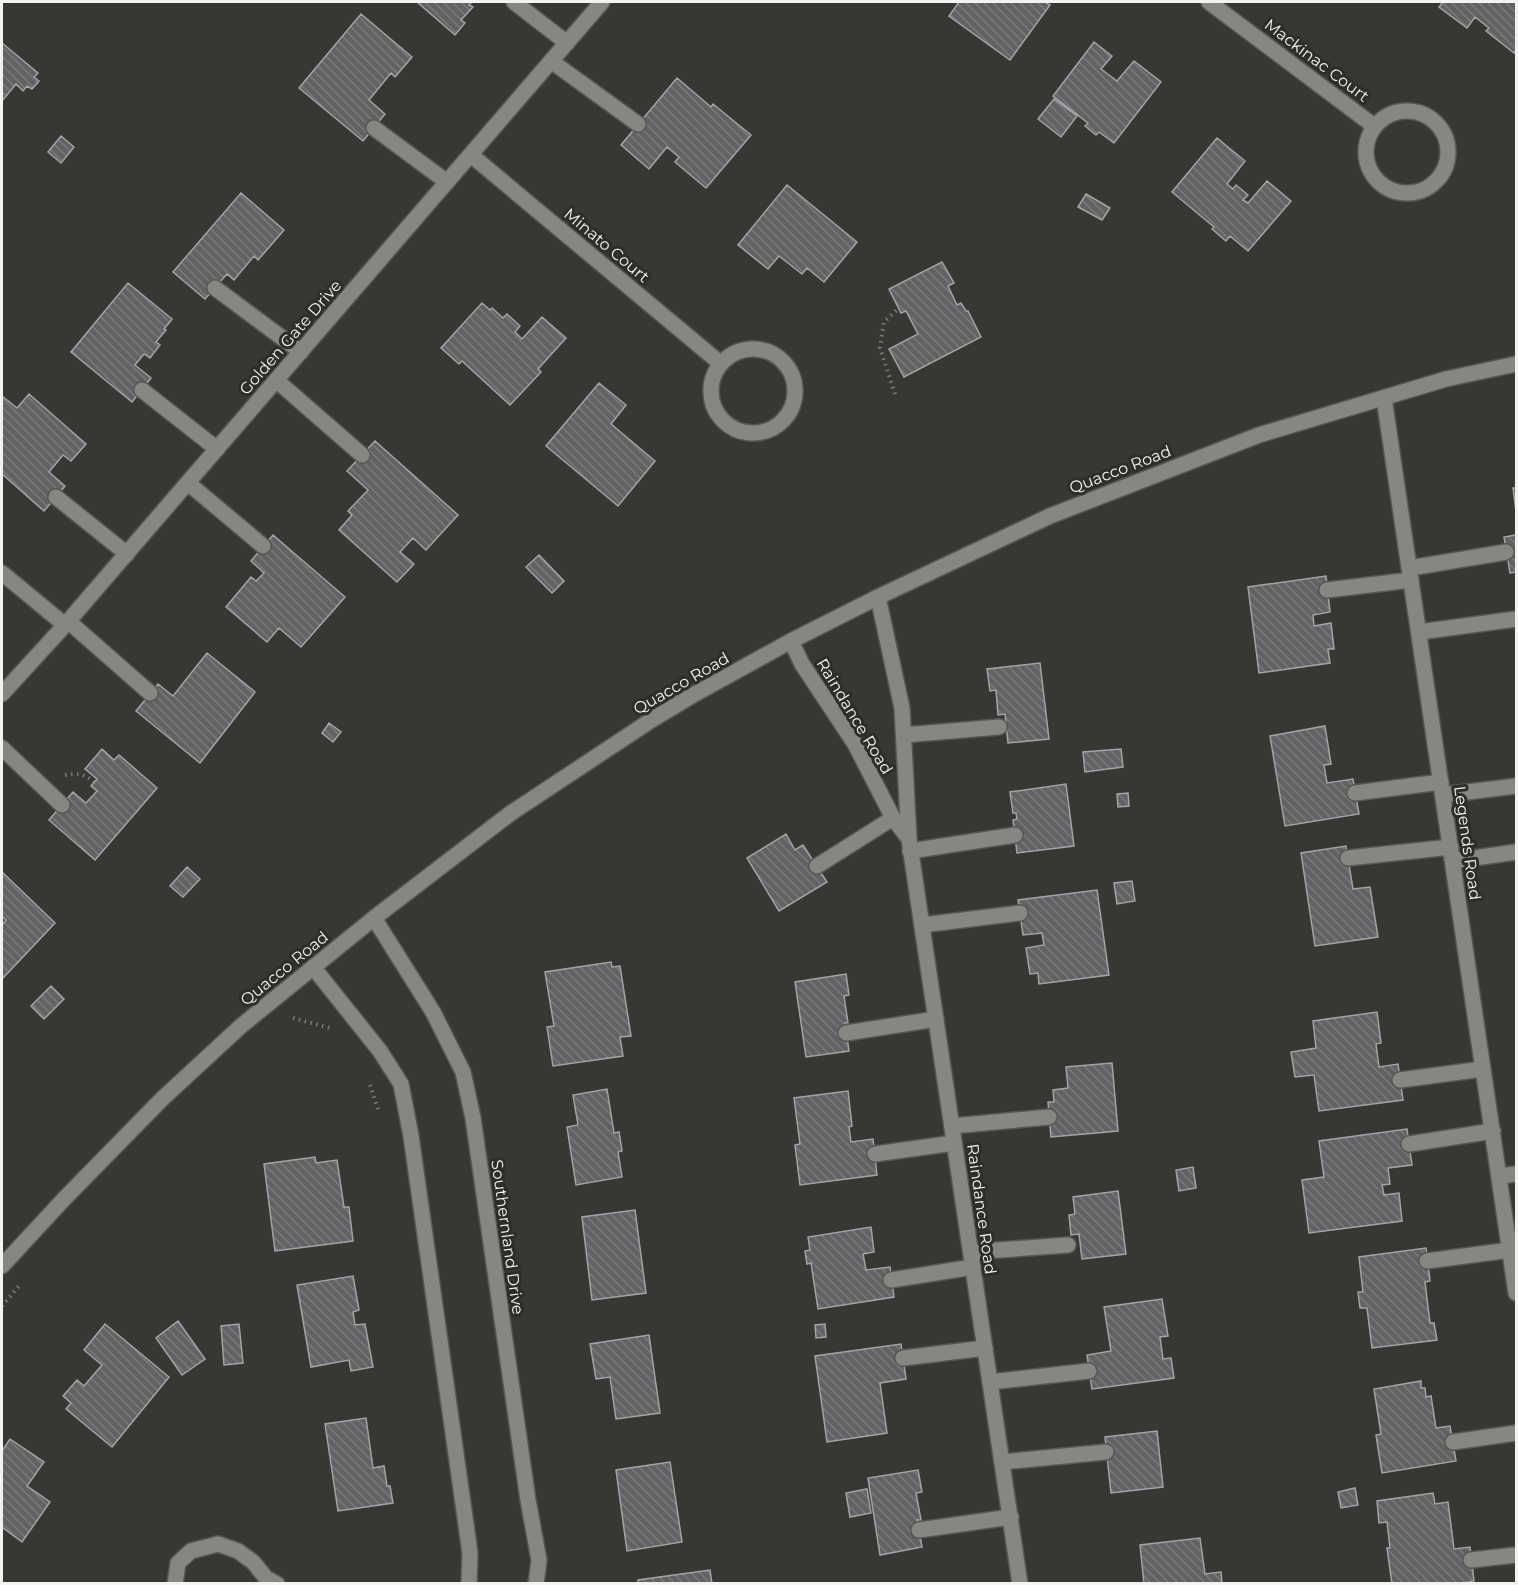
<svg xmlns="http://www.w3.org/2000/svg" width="1518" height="1585" font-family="Montserrat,sans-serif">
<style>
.building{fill:url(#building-back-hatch);stroke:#a5a3a7;stroke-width:1.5}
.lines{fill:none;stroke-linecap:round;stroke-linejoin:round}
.service-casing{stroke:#565653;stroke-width:18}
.minor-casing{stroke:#565653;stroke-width:18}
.tertiary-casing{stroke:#565653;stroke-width:18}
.path{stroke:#7b7b78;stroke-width:4;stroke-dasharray:1.5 4.5;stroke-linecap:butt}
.service{stroke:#878683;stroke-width:15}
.minor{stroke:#878683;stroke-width:15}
.tertiary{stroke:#878683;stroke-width:15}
.labels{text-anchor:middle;stroke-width:6;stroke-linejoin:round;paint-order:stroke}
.street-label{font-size:16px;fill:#f3f3f1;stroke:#2e2d2a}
</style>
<defs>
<pattern id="building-back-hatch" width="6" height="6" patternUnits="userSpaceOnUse" patternTransform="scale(1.5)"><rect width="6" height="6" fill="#626164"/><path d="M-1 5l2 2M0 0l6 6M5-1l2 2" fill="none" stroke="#79787b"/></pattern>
</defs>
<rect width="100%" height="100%" fill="#383734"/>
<!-- building -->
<path class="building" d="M417 2H472L469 5 473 7 461 20 465 23 455 35Z
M959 2H1045L1050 5 1010 60 949 16Z
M1443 2H1516V50L1514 53 1486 31 1489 28 1475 17 1467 28 1439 7Z
M361 14 412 57 395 77 391 73 369 100 385 114 363 141 299 88Z
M1094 42 1112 56 1101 69 1117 81 1134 61 1161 82 1114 143 1099 132 1096 135 1085 126 1088 123 1053 96Z
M2 43 38 73 34 77 39 81 32 89 27 86 23 91 16 84 2 101Z
M677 78 711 107 713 104 751 135 706 188 675 162 679 157 667 147 649 169 621 145Z
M1054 99 1077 116 1061 137 1038 119Z
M61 136 74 147 61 163 48 152Z
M1217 138 1245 161 1227 184 1233 189 1236 185 1248 195 1243 200 1248 203 1267 181 1291 201 1248 251 1230 236 1226 241 1212 229 1214 227 1172 192Z
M787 185 857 242 824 282 807 268 802 274 779 256 768 269 738 245Z
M241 193 284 230 258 260 254 256 234 280 227 274 205 299 173 272Z
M1086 194 1110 208 1102 220 1078 207Z
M942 262 954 283 948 286 957 305 961 303 966 311H968L981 337 904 377 889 349 918 334 906 311 901 313 889 289Z
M128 283 172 319 164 329 166 330 156 342 160 345 150 358 144 354 135 365 151 378 132 402 71 352Z
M482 303 490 310 492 308 503 318 507 314 520 326 515 332 522 339 542 317 566 338 538 369 541 372 510 405 462 361 459 364 441 348Z
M599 383 626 405 611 424 655 461 618 506 546 446Z
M29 394 86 444 71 461 63 455 49 472 65 486 44 511 2 474V396L17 408Z
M375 441 458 515 426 550 413 538 400 552 414 564 397 582 339 530 352 515 348 511 368 490 347 471Z
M1513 488H1516V511Z
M273 535 345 597 301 647 279 628 267 642 226 607 251 577 256 581 264 573 251 561Z
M1516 535V572L1510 573 1504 537Z
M539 555 564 581 552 593 526 567Z
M1326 576 1330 612 1313 615 1314 626 1331 623 1334 649H1328L1330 663 1259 673 1248 587Z
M207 653 255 692 200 763 136 711 158 684 173 696Z
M1040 663 1049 739 1008 743 1005 714 998 715 996 690 990 691 987 669Z
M329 723 341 732 333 742 322 733Z
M1325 726 1331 764 1324 765 1327 783 1353 779 1359 814 1285 826 1270 736Z
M102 749 114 760 119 755 157 788 95 860 49 820 73 792 86 803 97 791 91 786 97 779 85 769Z
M1121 749 1123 767 1085 772 1083 752Z
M1066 784 1074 846 1017 853 1013 820 1017 819 1016 813H1013L1010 792Z
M1128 793 1129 806 1118 807 1117 794Z
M786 834 795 850 803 845 827 882 779 911 747 858Z
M1346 846 1353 889 1370 887 1378 937 1315 946 1301 853Z
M187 867 200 879 183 897 170 886Z
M2 872 55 923 2 979V925L6 920 2 916Z
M1132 881 1135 901 1117 904 1114 883Z
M1097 890 1109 975 1039 984 1038 973 1030 974 1026 948 1044 945 1042 933 1023 935 1018 900Z
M611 962 612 967 620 966 631 1036 620 1037 623 1056 553 1066 547 1027 554 1026 545 972Z
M846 974 849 995 844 996 848 1023H845L849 1051 806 1057 795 982Z
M51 986 64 999 44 1019 31 1006Z
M1377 1012 1381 1043 1376 1044 1379 1067 1398 1064 1403 1100 1319 1111 1314 1075 1295 1077 1291 1052 1316 1048 1313 1021Z
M1112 1063 1118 1131 1051 1137 1048 1102H1054L1053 1090 1068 1088 1066 1067Z
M607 1089 614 1133 619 1132 622 1151 618 1152 622 1177 576 1185 567 1127 578 1125 573 1095Z
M848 1091 852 1126 849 1127 851 1142 873 1139 877 1175 800 1185 795 1145 800 1144 794 1098Z
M1407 1129 1412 1165 1388 1168 1390 1184 1382 1185 1384 1195 1399 1193 1402 1221 1309 1233 1302 1180 1324 1177 1319 1141Z
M315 1157 316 1163 337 1160 344 1207H349L353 1241 275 1251 264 1164Z
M1193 1167 1196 1188 1179 1191 1176 1170Z
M1118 1191 1126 1254 1082 1259 1079 1234 1071 1235 1069 1215 1075 1214 1073 1197Z
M635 1210 646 1293 592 1300 582 1217Z
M871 1227 874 1252 863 1254 866 1270 890 1267 894 1297 818 1309 811 1263 807 1264 805 1251 810 1250 808 1237Z
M1426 1248 1430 1281 1425 1282 1430 1323H1434L1437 1340 1372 1348 1367 1308H1360L1358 1292H1363L1359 1257Z
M353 1276 359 1310 353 1312 355 1325 365 1324 373 1367 351 1371 349 1360 311 1367 297 1285Z
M1162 1299 1168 1336 1160 1337 1163 1359 1171 1358 1174 1378 1092 1389 1087 1355 1111 1351 1104 1307Z
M178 1321 205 1359 182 1375 156 1338Z
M105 1324 169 1377 112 1447 66 1409 71 1403 63 1396 77 1380 84 1386 102 1365 84 1350Z
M239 1324 243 1363 224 1365 221 1326Z
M825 1324 826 1337 816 1338 815 1325Z
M649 1335 660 1413 616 1419 610 1377 596 1379 590 1344Z
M901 1344 906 1379 880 1383 887 1433 827 1442 815 1356Z
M1421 1381V1388H1425L1426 1397 1431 1396 1436 1428 1450 1426 1456 1461 1382 1473 1376 1435 1381 1434 1374 1389Z
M366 1418 373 1468 384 1466 387 1486H390L393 1503 338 1511 325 1424Z
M1157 1431 1163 1487 1111 1493 1105 1437Z
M10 1439 44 1462 27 1486 50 1502 22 1542 2 1527V1451Z
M670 1462 682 1542 627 1551 616 1470Z
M918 1470 922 1492 916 1493 921 1520H917L922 1547 880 1555 868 1478Z
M1355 1488 1358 1505 1341 1508 1338 1492Z
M867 1489 871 1513 850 1517 846 1493Z
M1433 1493 1435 1504 1448 1502 1454 1549 1470 1547 1474 1581 1458 1584H1392L1387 1548H1390L1387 1522 1379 1523 1377 1501Z
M1200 1538 1205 1574 1221 1572 1222 1584H1144L1140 1545Z
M710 1570 712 1584H638V1580Z"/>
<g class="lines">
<!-- service casing -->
<g class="service-casing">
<path id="service" d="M514 2 567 43
M551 61 638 124
M374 128 447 182
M215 288 301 352
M276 380 362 455
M142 390 217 449
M188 483 263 546
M56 497 127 554
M1410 568 1506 552
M2 573 65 625
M1327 590 1411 580
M68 621 150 693
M1419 632 1516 619
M904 735 999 727
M2 748 62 805
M1355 793 1441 782
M1443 795 1516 786
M910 851 1015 835
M1348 858 1451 847
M1453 861 1516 852
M817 866 893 818
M922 925 1020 913
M846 1033 936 1019
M1400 1080 1483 1069
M952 1126 1049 1117
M1409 1144 1493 1131
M875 1154 954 1143
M1499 1176 1516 1174
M971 1252 1068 1245
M1427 1261 1510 1250
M891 1280 973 1267
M903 1358 985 1348
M990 1382 1089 1371
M1453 1442 1516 1433
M1002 1462 1106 1452
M919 1530 1011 1517
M1471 1560 1516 1555"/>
</g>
<!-- minor casing -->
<g class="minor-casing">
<path id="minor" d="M1209 2 1374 126
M1366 152a41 41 0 1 1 82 0a41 41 0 1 1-82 0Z
M471 155 720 363
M711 391a42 42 0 1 1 84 0a42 42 0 1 1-84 0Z
M1384 398 1516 1293
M878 597 902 708 909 839 1020 1584
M791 641 802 664 855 744 893 818 909 839
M2 694 65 625 602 2
M374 918 433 1012 463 1072 473 1118 528 1500 539 1560 536 1584
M313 967 380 1051 401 1084 411 1136 470 1553 469 1584
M175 1584 178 1563 191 1551 218 1544 238 1551 253 1562 266 1578 277 1584"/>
</g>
<!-- tertiary casing -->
<g class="tertiary-casing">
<path id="tertiary" d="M2 1266 64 1199 162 1099 241 1026 374 918 511 813 653 719 693 695 791 641 878 597 1050 516 1259 435 1446 379 1516 364"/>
</g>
<!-- path -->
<path class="path" d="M895 394 880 348 884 322 899 308
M65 775C77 773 85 774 94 782
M293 1018 330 1028
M370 1085 379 1112
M2 1306 19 1286"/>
<!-- service -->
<use href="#service" class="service"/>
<!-- minor -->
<use href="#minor" class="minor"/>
<!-- tertiary -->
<use href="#tertiary" class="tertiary"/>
</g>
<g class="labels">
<!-- street labels -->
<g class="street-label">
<text transform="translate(1317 60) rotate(37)" y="6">Mackinac Court</text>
<text transform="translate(607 245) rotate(40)" y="6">Minato Court</text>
<text transform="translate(290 337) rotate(-49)" y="6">Golden Gate Drive</text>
<text transform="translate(1120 469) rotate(-21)" y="6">Quacco Road</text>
<text transform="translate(681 683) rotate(-30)" y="6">Quacco Road</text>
<text transform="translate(855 716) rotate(59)" y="6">Raindance Road</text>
<text transform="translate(1468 843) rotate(82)" y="6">Legends Road</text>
<text transform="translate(284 968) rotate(-39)" y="6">Quacco Road</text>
<text transform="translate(982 1209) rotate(82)" y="6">Raindance Road</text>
<text transform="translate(508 1237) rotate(82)" y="6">Southernland Drive</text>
</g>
</g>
<!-- border -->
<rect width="1518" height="1585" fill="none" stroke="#f3f3f1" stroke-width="6"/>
</svg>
